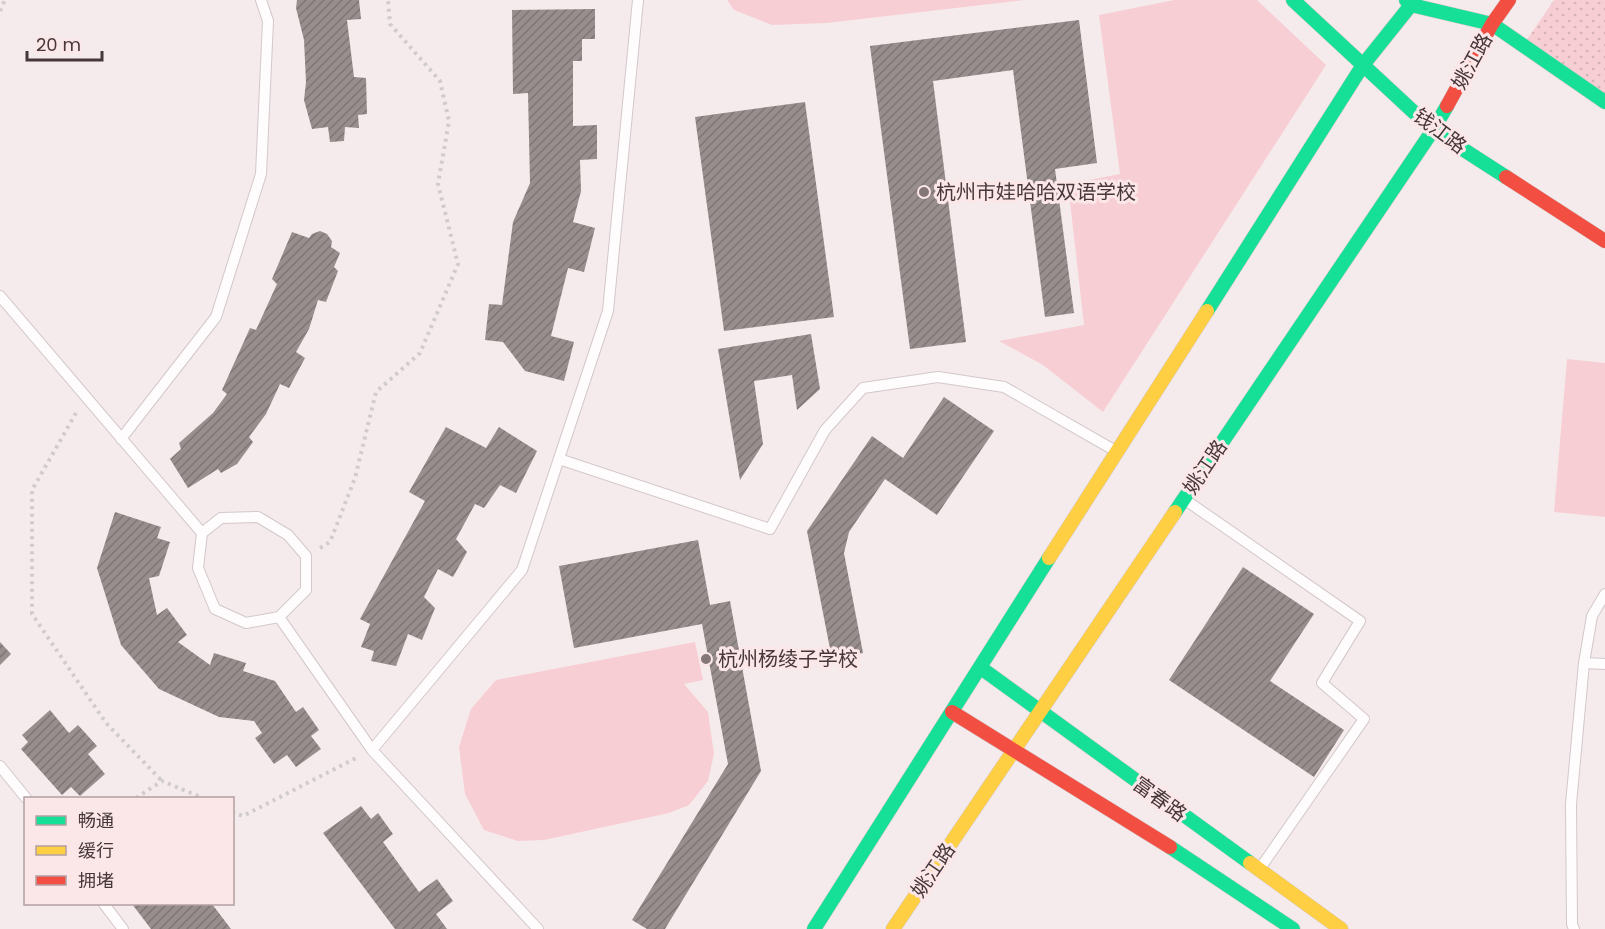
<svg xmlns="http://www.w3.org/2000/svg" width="1605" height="929" font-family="Poppins,'Noto Sans SC',sans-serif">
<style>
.grass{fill:url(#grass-dots)}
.green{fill:#f7ced3}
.building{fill:url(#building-hatch)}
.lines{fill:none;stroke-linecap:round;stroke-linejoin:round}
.lane-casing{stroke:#d3c8c9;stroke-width:12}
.fast-casing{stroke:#d3c8c9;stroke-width:15}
.slow-casing{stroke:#d3c8c9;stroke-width:15}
.jam-casing{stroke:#d3c8c9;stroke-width:15}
.path{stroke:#d0cbcc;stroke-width:4;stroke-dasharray:3 4.5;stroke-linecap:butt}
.lane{stroke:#fefcfc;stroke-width:10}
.fast{stroke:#16e098;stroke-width:14}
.slow{stroke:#ffcf43;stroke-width:14}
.jam{stroke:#f24e42;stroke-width:14}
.poi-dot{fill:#847778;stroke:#fbe6e8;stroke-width:2}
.labels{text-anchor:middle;stroke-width:6;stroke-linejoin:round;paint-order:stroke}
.street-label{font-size:20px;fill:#46383a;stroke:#fbe6e8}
.poi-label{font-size:20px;fill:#46383a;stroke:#fbe6e8;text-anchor:start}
</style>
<defs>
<pattern id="grass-dots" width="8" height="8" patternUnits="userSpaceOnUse" patternTransform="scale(1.5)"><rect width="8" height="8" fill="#f7ced3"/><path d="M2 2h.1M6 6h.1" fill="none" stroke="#d5b2b6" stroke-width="1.8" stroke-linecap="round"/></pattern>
<pattern id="building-hatch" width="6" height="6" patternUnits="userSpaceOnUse" patternTransform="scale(1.5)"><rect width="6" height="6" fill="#988e8e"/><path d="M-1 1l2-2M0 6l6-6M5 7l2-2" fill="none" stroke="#7e7575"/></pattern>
</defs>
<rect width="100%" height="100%" fill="#f6ebec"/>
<!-- grass -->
<path class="grass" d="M1554 0H1605V98L1524 44Z"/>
<!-- green -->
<path class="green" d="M727 0H1024L827 23 772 25 734 10Z
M1174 0H1257L1326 65 1103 412 1043 365 999 341 1084 325 1068 184 1120 174 1099 15Z
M1567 359 1605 363V517L1554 512Z
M695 642 703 680 684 684 708 712 714 754 708 781 689 805 669 813 544 840 518 841 484 830 465 794 459 747 471 709 496 680Z"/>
<!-- building -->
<path class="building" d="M297 0H359L361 19 347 20 354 77 366 78 367 114 358 115 359 128 345 127 344 141 330 142 328 127 312 129 304 100 306 82 304 40 296 8Z
M595 9V39H582V61H573V126L597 125V159L580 160 581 191 573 222 595 228 584 272 568 268 551 336 574 342 564 381 525 371 503 342 485 340 489 304 502 305 513 222 530 183 528 93 513 94 512 10Z
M1079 20 1097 163 1055 169 1074 313 1045 317 1013 70 933 81 966 342 910 349 870 46Z
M805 102 834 317 724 331 695 117Z
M320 231 327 234 332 241 331 247 340 253 334 267 338 271 326 302 318 300 309 329 296 352 305 358 289 388 280 384 266 414 249 437 253 442 237 464 221 473 218 469 188 488 170 459 181 449 179 443 213 413 227 394 222 390 250 328 256 330 277 284 272 279 292 232 309 238 312 234Z
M811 334 820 389 797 410 792 375 754 381 763 444 740 480 718 349Z
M944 397 994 431 937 515 885 479 849 532 844 553 863 653 832 659 807 531 872 436 903 458Z
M446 427 486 448 499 427 537 451 516 493 500 485 484 508 475 504 456 539 467 552 453 577 438 569 424 597 435 608 422 640 408 634 396 666 371 661 374 651 361 647 370 624 360 619 425 501 409 492Z
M115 512 161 527 157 538 170 542 159 576 149 578 157 615 167 608 187 635 178 642 210 665 214 653 246 663 243 671 275 681 296 712 303 707 319 730 311 736 321 749 296 767 287 755 274 764 255 738 262 733 254 721 219 717 159 689 121 645 97 568Z
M698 540 710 605 730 601 761 771 665 929H647L632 920 728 764 702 624 574 648 559 566Z
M1243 567 1314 614 1270 681 1344 730 1314 777 1169 680Z
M0 642 11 654 0 665Z
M50 710 69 733 78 725 97 746 88 754 105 774 80 796 71 787 62 795 21 749 28 742 22 735Z
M361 806 371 819 378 813 393 834 383 842 419 892 437 879 453 901 436 914 447 929H395L323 833Z
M132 904H212L231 929H151Z"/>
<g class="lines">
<!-- lane casing -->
<g class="lane-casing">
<path id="lane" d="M0 296 202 533 198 568 215 609 246 623 279 617 372 750
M121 439 216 317 261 174 268 21 261 0
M559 459 770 529 825 430 863 388 938 377 1004 387 1114 450
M1184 499 1360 621 1322 683 1364 719 1261 867
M202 533 221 518 258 517 288 535 306 556V590L279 617
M1605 594 1592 616 1584 663 1605 664
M0 766 26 798
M104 904 123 929
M538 929 372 750 522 570 608 311 638 0
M1574 929 1572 924 1571 804 1584 663"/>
</g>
<!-- fast casing -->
<g class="fast-casing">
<path id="fast" d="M1293 0 1433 130 1506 177
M1406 0 1411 5 1492 24 1605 102
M1207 311 1363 65 1415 0
M1175 512 1433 130 1447 106
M981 668 1250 863
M1170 847 1293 929
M814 929 1049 558"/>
</g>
<!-- slow casing -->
<g class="slow-casing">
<path id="slow" d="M1049 558 1207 311
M1250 863 1341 929
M893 929 1175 512"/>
</g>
<!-- jam casing -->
<g class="jam-casing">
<path id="jam" d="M1447 106 1492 24 1509 0
M1506 177 1605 241
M952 712 1170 847"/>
</g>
<!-- path -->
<path class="path" d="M0 11 5 0
M76 413 32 490V614L106 723 162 781
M320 548 330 542 355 478 376 392 420 353 458 264 438 184 449 121 440 81 390 24 388 0
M136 798 162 781 203 798
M232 812 243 816 358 757"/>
<!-- lane -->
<use href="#lane" class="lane"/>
<!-- fast -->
<use href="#fast" class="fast"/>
<!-- slow -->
<use href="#slow" class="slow"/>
<!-- jam -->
<use href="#jam" class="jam"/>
</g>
<!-- markers -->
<g class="poi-dot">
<circle cx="924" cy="192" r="6"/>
<circle cx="706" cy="659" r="6"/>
</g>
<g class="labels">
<!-- street labels -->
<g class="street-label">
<text transform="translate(1472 61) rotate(-61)" y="7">姚江路</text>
<text transform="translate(1440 131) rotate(37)" y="7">钱江路</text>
<text transform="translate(1205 467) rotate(-56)" y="7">姚江路</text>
<text transform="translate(1160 799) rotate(36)" y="7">富春路</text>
<text transform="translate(933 870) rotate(-56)" y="7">姚江路</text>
</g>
<!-- poi labels -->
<g class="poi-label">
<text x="936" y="199">杭州市娃哈哈双语学校</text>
<text x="718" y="666">杭州杨绫子学校</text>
</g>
</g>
<!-- legend -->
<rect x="24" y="797" width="210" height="108" fill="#fbe6e8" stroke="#b3a0a2" stroke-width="1.5"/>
<rect x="36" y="816" width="30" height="9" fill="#16e098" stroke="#b3a0a2" stroke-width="1.5"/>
<text x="78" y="827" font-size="18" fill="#46383a">畅通</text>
<rect x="36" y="846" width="30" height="9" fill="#ffcf43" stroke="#b3a0a2" stroke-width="1.5"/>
<text x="78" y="857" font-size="18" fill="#46383a">缓行</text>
<rect x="36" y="876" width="30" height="9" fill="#f24e42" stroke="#b3a0a2" stroke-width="1.5"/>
<text x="78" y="887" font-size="18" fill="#46383a">拥堵</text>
<!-- scale -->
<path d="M27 51v9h75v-9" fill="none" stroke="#46383a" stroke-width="3"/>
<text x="36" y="51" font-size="18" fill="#46383a" stroke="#fbe6e8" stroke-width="4.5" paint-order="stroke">20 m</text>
</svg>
